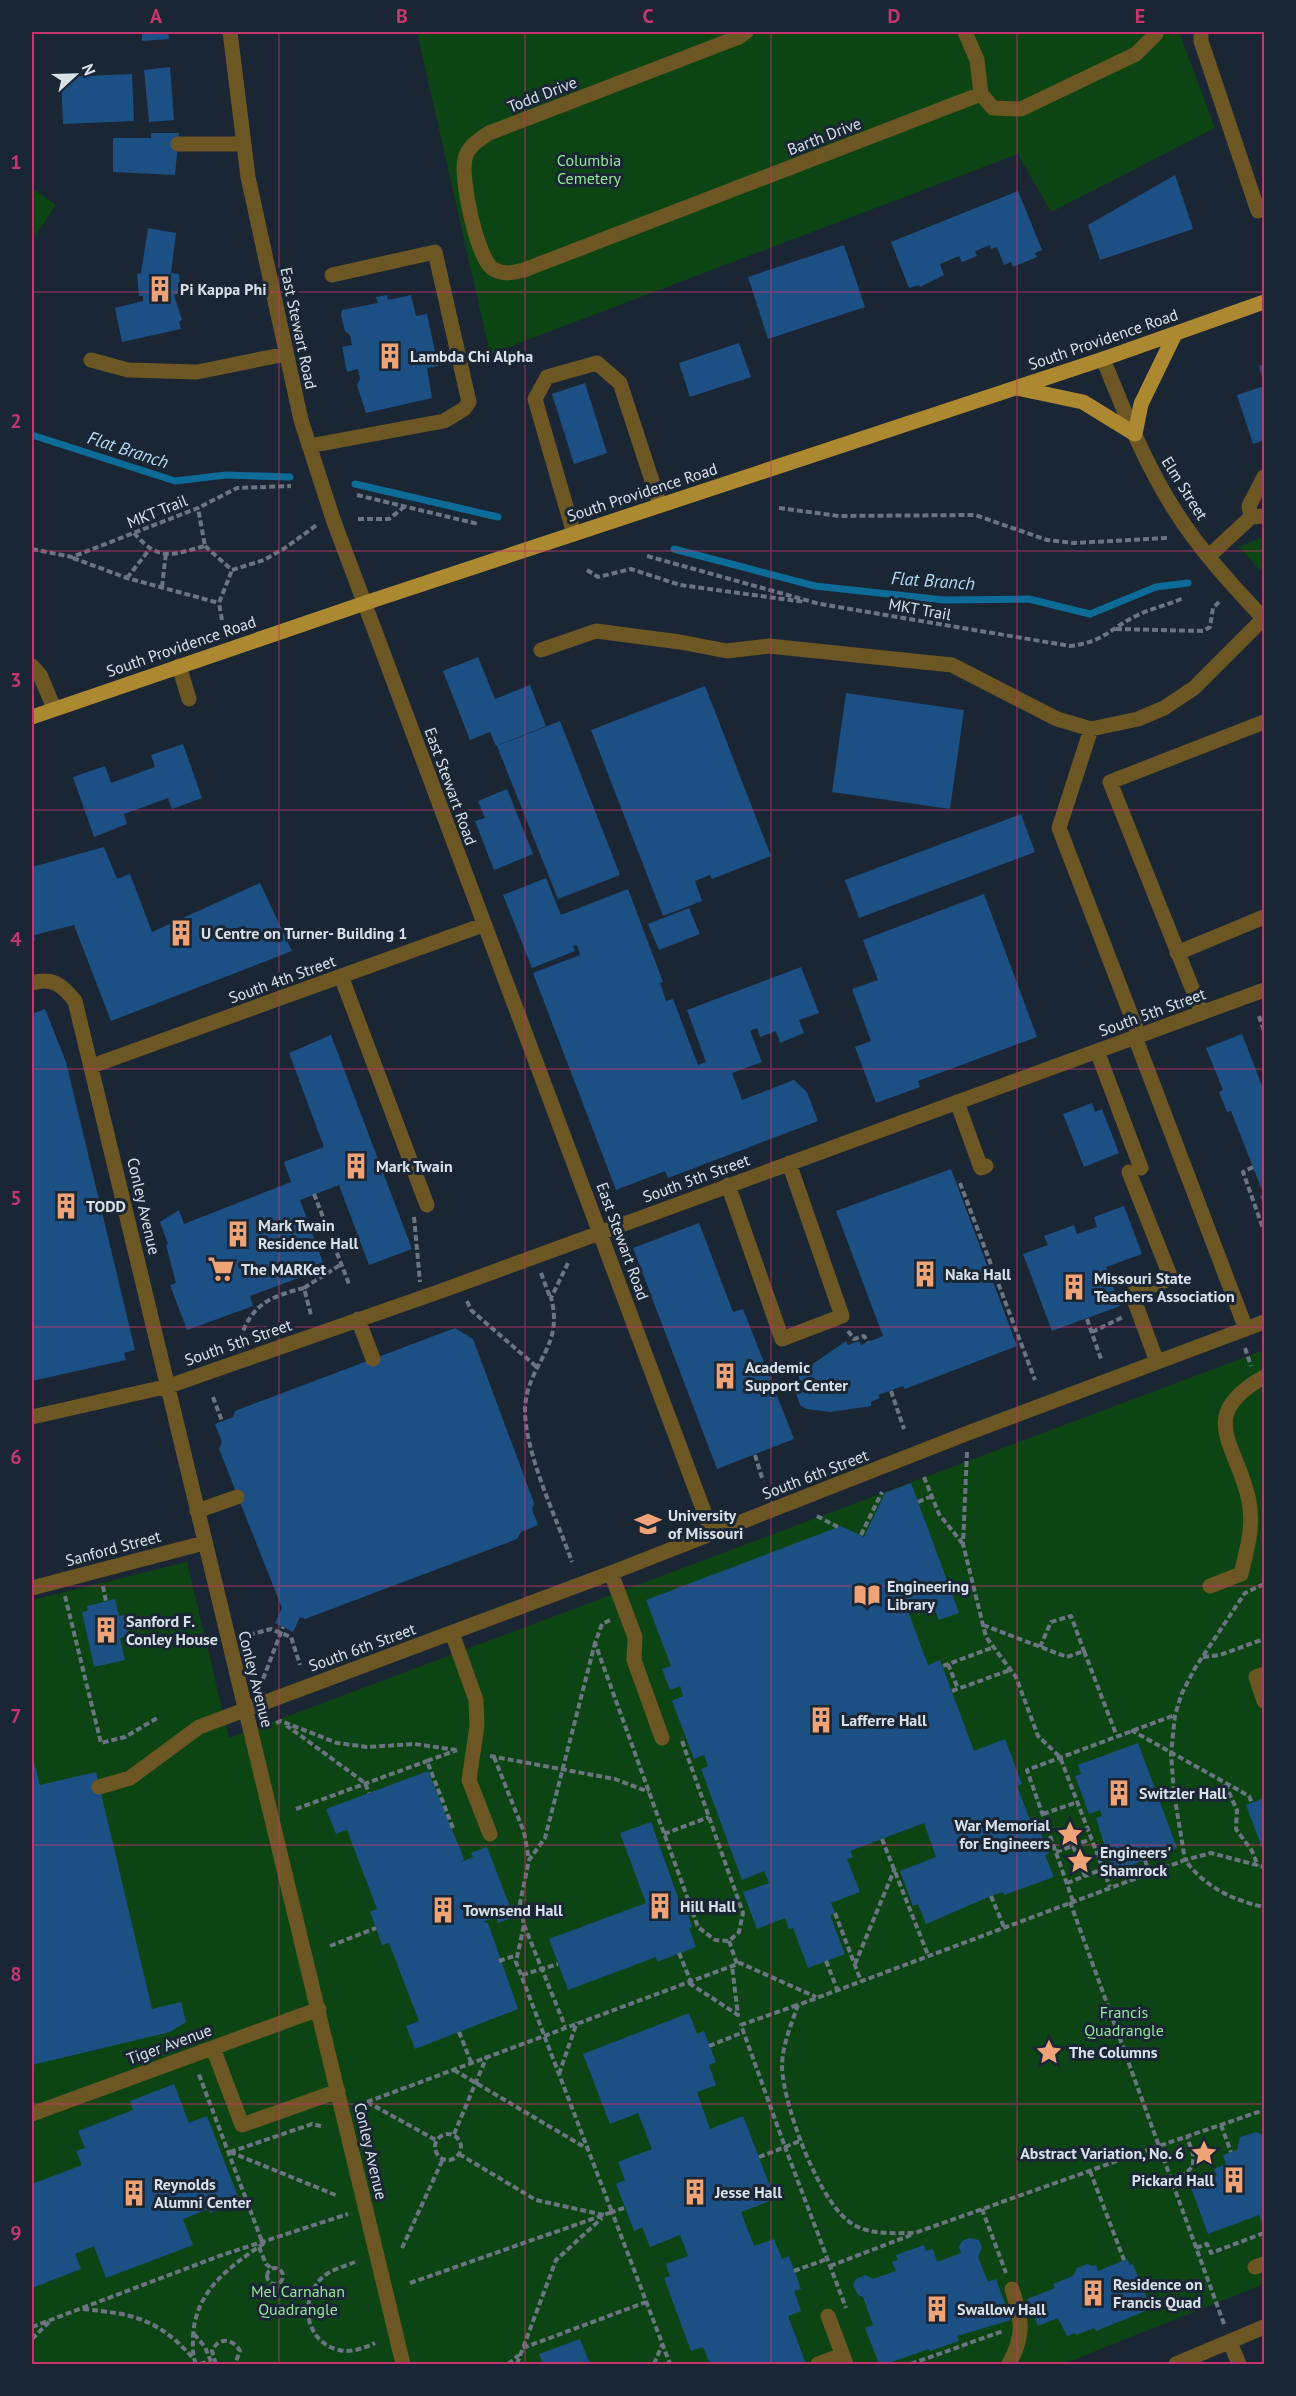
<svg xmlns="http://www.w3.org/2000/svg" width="1296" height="2396" font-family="'PT Sans',sans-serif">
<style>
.green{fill:#0c4414}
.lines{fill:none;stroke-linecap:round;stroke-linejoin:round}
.stream{stroke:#0d6b97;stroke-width:7}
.building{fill:#1c5085}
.path{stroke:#6a7581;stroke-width:4;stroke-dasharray:6 3;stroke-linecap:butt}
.minor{stroke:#6c5623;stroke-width:15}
.major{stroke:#ac8831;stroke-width:15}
.grid{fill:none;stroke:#c53670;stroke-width:1.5;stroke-opacity:0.55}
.labels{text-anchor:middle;stroke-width:6;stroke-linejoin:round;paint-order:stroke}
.street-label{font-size:16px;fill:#d8e0ea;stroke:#1a2634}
.park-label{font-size:16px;fill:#96e799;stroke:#1a2634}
.poi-label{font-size:16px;font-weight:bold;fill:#d8e0ea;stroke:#1a2634;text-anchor:start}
.water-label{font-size:18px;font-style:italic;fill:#b4dbf4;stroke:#1a2634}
.neatline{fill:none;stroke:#c53670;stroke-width:2}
.grid-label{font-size:20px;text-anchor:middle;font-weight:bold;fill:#c53670}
</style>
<rect width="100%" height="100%" fill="#1a2634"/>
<!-- green -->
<path class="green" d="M417 32H1179L1215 128 1051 212 1018 154 490 354Z
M32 188 56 205 32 241Z
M1261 538 1264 539V575L1239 547Z
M1264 1350V2284L1063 2364H32V1600L187 1562 229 1738Z"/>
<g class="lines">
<!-- stream -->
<path class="stream" d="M32 435 175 481 226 475 290 477
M355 484 498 517
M674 549 815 586 944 600 1029 599 1090 614 1156 587 1188 583"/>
</g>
<!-- building -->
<path class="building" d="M142 32H168L169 39 142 41Z
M170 67 174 120 149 122 144 70Z
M132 74 134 121 63 124 61 77Z
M151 133H179L175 175 113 172V138H151Z
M1175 175 1193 229 1100 260 1088 225Z
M1018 191 1042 250 1035 253 1037 257 1013 267 1011 262 1004 265 997 247 991 249 990 245 975 251 977 256 962 262 959 256 940 264 944 275 920 287 919 285 909 288 891 242Z
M148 228 176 233 171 273 179 274 181 293 174 295 182 320 179 322 181 329 122 342 115 308 143 301V296H139L137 274 141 273Z
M844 245 865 307 768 339 748 277Z
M387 295 388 300 411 295 416 316 427 314 438 366 427 368 432 398 366 413 357 385 360 379 358 369 347 372 342 347 352 345 350 335 345 331 341 315 342 310 378 303 376 297Z
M739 343 751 377 690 397 679 363Z
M1264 364V385L1259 366Z
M585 383 607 453 574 464 552 394Z
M1264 386V440L1253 444 1237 395Z
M478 657 495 699 530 685 546 726 496 746 490 732 470 740 443 671Z
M705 686 771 856 712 879 710 875 695 881 702 901 663 916 591 730Z
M846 693 964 710 950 809 832 792Z
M560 721 620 875 558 899 497 746Z
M183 744 202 798 172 809 168 798 124 814 127 824 94 837 73 777 105 766 111 783 155 767 151 755Z
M507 789 533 854 494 870 475 821 485 818 478 801Z
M1021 814 1035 852 859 918 845 880Z
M104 847 117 879 130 874 152 932 260 883 292 951 111 1021 74 925 34 935 35 940 32 942V867Z
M546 878 561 915 628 889 663 982 660 983 666 1001 673 999 698 1065 706 1062 687 1010 801 967 819 1013 799 1020 804 1033 780 1043 776 1031 760 1037 757 1028 750 1031 762 1062 732 1073 742 1100 794 1080 807 1092 818 1121 668 1178 665 1171 616 1190 533 973 580 955 577 945 573 946 575 951 532 968 503 895Z
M984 894 1037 1037 918 1081 920 1087 876 1103 855 1047 871 1041 852 989 878 980 863 940Z
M689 908 700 934 659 950 648 924Z
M45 1009 66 1062 135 1350 124 1353 126 1360 32 1381V1014Z
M1242 1034 1264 1091V1207L1260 1196 1264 1195 1231 1111 1227 1112 1219 1092 1223 1090 1206 1048Z
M331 1035 412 1249 369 1265 339 1185 300 1200 325 1268 250 1296 253 1306 187 1330 170 1285 176 1283 166 1245 168 1244 160 1222 179 1210 184 1224 291 1182 284 1162 324 1147 289 1053Z
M1092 1103 1095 1112 1102 1109 1119 1153 1084 1167 1063 1114Z
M951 1169 1017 1346 905 1389 903 1386 878 1395 880 1398 871 1402V1406L830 1412 806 1409 800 1405 795 1390 800 1373 846 1341 848 1345 859 1341 861 1345 883 1336 836 1211Z
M1124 1206 1142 1254 1106 1267 1120 1306 1052 1331 1023 1254 1048 1245 1044 1236 1074 1225 1077 1234 1097 1227 1094 1217Z
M699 1223 733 1312 743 1309 794 1439 717 1469 633 1248Z
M455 1328 473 1339 534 1503 532 1509 538 1525 521 1532 517 1539 305 1619 300 1617 293 1632 275 1623 282 1608 219 1449 222 1442 215 1424 233 1417 235 1411Z
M911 1483 959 1613 939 1620 932 1602 908 1611 928 1665 940 1660 974 1751 1005 1739 1022 1784 1017 1786 1032 1825 1037 1823 1049 1854 1045 1855 1054 1877 1004 1895 1003 1892 991 1896 926 1924 918 1904 913 1906 900 1871 936 1857 924 1823 850 1851 853 1857 847 1859 860 1892 831 1903 835 1913 830 1915 845 1954 808 1968 793 1928 789 1929 785 1918 757 1929 743 1892 769 1883 764 1871 742 1880 701 1769 708 1766 704 1755 694 1759 672 1701 683 1696 680 1686 670 1690 662 1669 671 1666 646 1600 841 1526 864 1537 885 1493Z
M115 1599 119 1616 124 1615 129 1636 120 1638 125 1660 94 1667 82 1612 88 1611 87 1606Z
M1138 1743 1177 1848 1113 1872 1096 1818 1102 1816 1100 1810 1089 1814 1075 1776 1081 1774 1078 1765Z
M32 1755 40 1785 96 1772 152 2009 181 2002 186 2022 170 2032 32 2065Z
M428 1771 464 1859 461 1862 473 1857 471 1853 487 1847 514 1917 498 1923 496 1917 483 1922 488 1923 518 2009 415 2049 406 2026 419 2021 389 1943 382 1945 370 1912 377 1909 347 1830 336 1834 326 1809Z
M1264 1798V1853L1246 1805Z
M651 1822 682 1909 686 1908 692 1927 689 1928 696 1947 657 1962 656 1957 568 1990 549 1939 646 1903 620 1833Z
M689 2013 697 2034 704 2031 716 2062 709 2065 716 2085 697 2092 710 2129 743 2116 775 2199 741 2212 754 2246 774 2239 782 2259 789 2256 801 2289 794 2291 801 2311 788 2316 806 2364H710L703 2347 691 2351 664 2278 670 2276 666 2264 688 2256 680 2235 650 2247 642 2227 634 2231 616 2184 625 2180 618 2162 652 2149 638 2113 610 2124 583 2054Z
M174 2084 189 2123 207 2116 240 2202 210 2213 208 2209 183 2219 193 2245 106 2278 94 2246 75 2254 81 2269 32 2288V2184L82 2165 76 2151 85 2148 78 2131 133 2110 130 2101Z
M1256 2132 1264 2135V2229L1259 2215 1208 2234 1190 2185 1217 2175 1214 2169 1226 2164 1223 2155 1237 2150 1240 2137Z
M969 2238 979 2240 982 2247 978 2257 988 2282 996 2279 1011 2320 957 2336 959 2341 930 2351 929 2349 886 2364H879L865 2328 873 2325 863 2297 858 2295 853 2285 856 2279 865 2275 873 2279 896 2271 892 2262 898 2260 896 2255 924 2245 926 2251 933 2249 937 2262 961 2253 959 2247 962 2241Z
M1127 2259 1130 2265 1133 2264 1149 2304 1146 2305 1148 2310 1096 2331 1094 2328 1076 2335 1075 2333 1067 2336 1058 2318 1038 2326 1027 2299 1055 2288 1053 2284 1073 2276 1077 2268 1087 2264 1092 2266 1096 2265 1098 2271Z
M580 2339 590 2364H543L539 2354Z"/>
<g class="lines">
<!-- path -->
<path class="path" d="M357 495 478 524
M779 508 839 516 975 515 1047 540 1074 543 1167 538
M358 519H389L404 507
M134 533C159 562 171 555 205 546L198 508
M205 546 232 570
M32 549 72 557 198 508 237 488 291 486
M647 556 820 604 1070 646C1107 641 1108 629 1138 615 1152 608 1168 605 1183 598
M73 558 127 578 219 603
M232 570 264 560 285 548 318 524
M587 570 598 577 631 569 680 585 805 602
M127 578 149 550
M162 587 166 553
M222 620 219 603 232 570
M1116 629 1203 631 1210 627 1213 608 1219 602
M1259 1016 1264 1031
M1253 1167 1243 1172 1264 1231
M960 1183 1035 1380
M314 1194 349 1284
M414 1217 420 1282
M568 1263 551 1298C565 1348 526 1364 525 1410 525 1454 557 1519 572 1562
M541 1273 550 1297
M304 1288 340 1265
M467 1301 471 1310 538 1368
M1087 1319 1101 1359
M848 1331 854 1339 864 1336 868 1342
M1092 1332 1123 1317
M240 1339C252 1304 269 1297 304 1288L311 1315
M1245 1348 1251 1366
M891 1391 904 1429
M213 1397 222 1421
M967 1452 963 1544 986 1637 1016 1677 1038 1736 1060 1757 1110 1887
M755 1455 763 1481
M924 1477 939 1514 963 1544
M918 1502 932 1496
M817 1516 838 1527
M861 1535 882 1492
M1264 1584 1245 1593 1195 1668 1182 1693 1175 1715 1171 1754 1174 1793 1185 1860 1211 1853 1264 1867
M103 1586 106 1602
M65 1596 101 1743 125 1737 159 1717
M610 1620 602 1624 595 1643 698 1927 715 1940 729 1941 739 1932 743 1913 681 1738
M983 1625 1067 1657 1084 1651 1116 1734
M249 1635 271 1629 291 1637 300 1665
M1040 1647 1051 1622 1071 1616 1084 1651
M1203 1657 1220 1655 1264 1639
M948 1664 958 1689
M943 1666 994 1647
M263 1679 283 1627
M952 1691 1010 1670
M276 1723 281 1721 337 1743 367 1747 415 1744 456 1750
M286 1725 365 1783 369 1793
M1131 1730 1249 1796 1252 1803
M490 1756 615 1779 649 1792
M494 1757 524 1832 529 1860
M1225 1784 1237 1810 1236 1829 1252 1851 1258 1866
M296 1809 427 1761
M1043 1814 1077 1802
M453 1828 427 1761 457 1750
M664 1834 709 1817
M882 1839 928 1955
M1073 1846 1085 1876
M1056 1852 1091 1839
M1145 1860 1149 1873
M1067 1883 1103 1869
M991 1896 1004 1927
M1073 1901 1027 1770 1175 1715
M1070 1902 1159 2146 1264 2110
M835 1913 861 1981
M524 1925 565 2026
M729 1941 737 1964
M330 1946 376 1928
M679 1953 691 1982
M499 1961 517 1955
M826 1961 837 1989
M855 1964 895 1868
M522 1975 558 1964
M689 1983 738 2015 732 1966
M797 2005 741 2025 785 2147 802 2140
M459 2032 471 2062
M709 2046 744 2032
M454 2070 586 2148
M559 2074 577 2022
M367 2102 740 1963 816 1997
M367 2102 436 2140
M1221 2125 1231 2152
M435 2147a13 13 0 1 1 26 0a13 13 0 1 1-26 0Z
M454 2134 487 2056
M230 2152 338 2196
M230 2152 312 2124 321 2126
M459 2154 536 2200 604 2215
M759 2157 785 2147 846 2308
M1090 2171 1124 2260
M1171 2179 1185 2174 1193 2166V2154L1187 2137
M624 2208 612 2212 670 2364
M982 2209 1006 2273
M259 2247 266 2264 271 2268
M402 2248 443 2159
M1196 2248 1207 2244 1211 2253 1264 2233
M355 2262C342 2267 326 2271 318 2282 299 2306 308 2343 339 2350 351 2353 364 2348 375 2343
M830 2266 911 2235
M267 2276a8 8 0 1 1 16 0a8 8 0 1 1-16 0Z
M794 2271 827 2259
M410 2283 612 2212 516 1962 524 1925 520 1903 529 1860 545 1838 595 1643
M83 2309C133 2314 157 2318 192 2357
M1224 2324 1159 2146 915 2233C894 2233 875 2235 856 2226 821 2210 783 2105 782 2067 782 2046 791 2025 798 2005L1185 1860C1205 1887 1232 1900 1264 1907
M32 2327 222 2255 348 2214
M194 2334 205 2347 212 2364
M32 2339 49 2322
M523 2348 646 2302
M196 2364C192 2355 193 2347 193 2337 195 2291 229 2267 263 2244L198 2072
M200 2364 210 2361
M216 2364 212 2351C218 2337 233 2338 240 2351L235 2364
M508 2364 519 2355
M517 2364 556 2260 602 2218
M654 2364 662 2345
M911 2364 1003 2331"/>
<!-- minor -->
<path class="minor" d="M230 32 248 177 301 420 333 519 712 1533
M746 32 739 37 489 133C480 139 467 147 465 159 460 177 477 259 493 269 504 275 512 273 524 270L981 94 993 108 1021 109 1136 54 1156 34V32
M965 32 977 60 981 94
M1201 32V41L1258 211
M178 144H244
M1103 359C1124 410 1144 462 1174 509 1198 548 1232 585 1264 619
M91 360 128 370 197 372 286 354
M309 446 444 421 464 409 469 402 435 252 332 275
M1251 517 1249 506 1264 477
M574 534 535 399 547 377 597 363 620 383 660 505
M1209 556 1251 517 1264 516
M541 650 596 631 680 642 727 651 769 646 952 665 1057 719 1091 729 1138 719 1164 708 1194 688 1264 618
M32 666 40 675 54 708
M179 666 189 699
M1091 729 1059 828 1139 1036
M1177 953 1264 917
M341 976 427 1205
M32 983C53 977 62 985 75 1001L403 2364
M1202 1013 1110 782 1264 722
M1135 1037 1246 1329
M1097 1051 1141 1168
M92 1066 483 925
M957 1102 981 1168 986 1166
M1129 1172 1171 1278 1132 1294 1157 1362
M728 1185 782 1339 842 1316 789 1163
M358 1319 373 1359
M32 1417 169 1386 441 1291 1264 990
M197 1511 237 1497
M611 1573 635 1637 634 1660 662 1738
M1210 1586 1241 1574C1247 1549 1254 1527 1249 1501 1238 1445 1194 1416 1264 1377
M32 1588 204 1543
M452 1633 476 1700 477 1726 469 1780 490 1834
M1264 1674 1256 1677 1264 1701
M99 1787 130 1778 199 1727 611 1573 968 1433 1264 1322
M213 2048 242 2125 338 2091
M32 2114 319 2009
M1255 2267 1264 2264
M828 2316 846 2364
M1230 2342 1239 2364
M818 2364 842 2355
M1009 2364C1025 2334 1022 2321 1012 2289
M1176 2364 1264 2327"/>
<!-- major -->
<path class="major" d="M1017 388 1083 402 1135 434 1141 404 1175 334
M32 717 365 603 1103 359 1264 302"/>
</g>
<!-- grid -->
<path class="grid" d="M279 32V2364M525 32V2364M771 32V2364M1017 32V2364M32 292H1264M32 551H1264M32 810H1264M32 1069H1264M32 1327H1264M32 1586H1264M32 1845H1264M32 2104H1264"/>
<!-- icons -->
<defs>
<g id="building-bare" transform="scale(2.07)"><path d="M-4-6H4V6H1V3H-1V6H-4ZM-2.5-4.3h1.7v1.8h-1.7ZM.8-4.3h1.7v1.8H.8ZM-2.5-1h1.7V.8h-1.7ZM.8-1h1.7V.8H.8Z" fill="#efa376" stroke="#1a2634" stroke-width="2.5" paint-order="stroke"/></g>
<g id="supermarket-bare" transform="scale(2.07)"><path d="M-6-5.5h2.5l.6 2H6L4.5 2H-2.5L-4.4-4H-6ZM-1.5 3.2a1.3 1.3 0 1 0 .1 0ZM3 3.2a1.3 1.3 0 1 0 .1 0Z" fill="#efa376" stroke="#1a2634" stroke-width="2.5" paint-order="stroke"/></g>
<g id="university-bare" transform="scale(2.07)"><path d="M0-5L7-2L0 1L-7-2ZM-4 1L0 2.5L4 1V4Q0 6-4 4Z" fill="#efa376" stroke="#1a2634" stroke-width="2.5" paint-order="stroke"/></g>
<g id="library-bare" transform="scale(2.07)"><path d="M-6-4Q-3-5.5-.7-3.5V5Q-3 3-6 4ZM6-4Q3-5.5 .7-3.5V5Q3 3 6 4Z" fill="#efa376" stroke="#1a2634" stroke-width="2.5" paint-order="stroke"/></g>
<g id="sight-bare" transform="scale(2.07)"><path d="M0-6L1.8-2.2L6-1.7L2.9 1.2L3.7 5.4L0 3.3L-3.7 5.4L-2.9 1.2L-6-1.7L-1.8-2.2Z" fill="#efa376" stroke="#1a2634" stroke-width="2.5" paint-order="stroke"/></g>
</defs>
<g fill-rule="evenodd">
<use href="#building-bare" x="160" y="289"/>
<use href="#building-bare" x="390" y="356"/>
<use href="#building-bare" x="181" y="933"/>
<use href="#building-bare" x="356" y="1166"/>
<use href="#building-bare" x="66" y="1206"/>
<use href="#building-bare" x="238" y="1234"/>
<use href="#supermarket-bare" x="221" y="1269"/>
<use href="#building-bare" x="925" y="1274"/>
<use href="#building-bare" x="1074" y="1287"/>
<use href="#building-bare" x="725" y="1376"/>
<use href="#university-bare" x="648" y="1524"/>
<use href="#library-bare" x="867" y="1595"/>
<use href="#building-bare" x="106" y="1630"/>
<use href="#building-bare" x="821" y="1720"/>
<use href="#building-bare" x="1119" y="1793"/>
<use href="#sight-bare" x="1070" y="1834"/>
<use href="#sight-bare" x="1080" y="1861"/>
<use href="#building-bare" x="660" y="1906"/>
<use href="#building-bare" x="443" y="1910"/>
<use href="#sight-bare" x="1049" y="2052"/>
<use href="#sight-bare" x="1204" y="2153"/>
<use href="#building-bare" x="1234" y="2180"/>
<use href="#building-bare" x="695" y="2192"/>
<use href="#building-bare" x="134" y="2193"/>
<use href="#building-bare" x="1093" y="2293"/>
<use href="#building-bare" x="937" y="2309"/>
</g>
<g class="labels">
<!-- street labels -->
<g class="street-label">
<text transform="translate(542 94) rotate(-21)" y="6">Todd Drive</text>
<text transform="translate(824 136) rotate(-21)" y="6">Barth Drive</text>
<text transform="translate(299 328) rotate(78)" y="6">East Stewart Road</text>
<text transform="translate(1103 339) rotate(-19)" y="6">South Providence Road</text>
<text transform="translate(1185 488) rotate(58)" y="6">Elm Street</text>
<text transform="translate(642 492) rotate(-18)" y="6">South Providence Road</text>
<text transform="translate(157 511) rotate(-22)" y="6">MKT Trail</text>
<text transform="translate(920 609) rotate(10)" y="6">MKT Trail</text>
<text transform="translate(181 646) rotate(-19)" y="6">South Providence Road</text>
<text transform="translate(451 786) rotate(70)" y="6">East Stewart Road</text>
<text transform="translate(282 979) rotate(-20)" y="6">South 4th Street</text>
<text transform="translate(1152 1012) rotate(-20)" y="6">South 5th Street</text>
<text transform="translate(696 1178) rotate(-20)" y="6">South 5th Street</text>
<text transform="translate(144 1206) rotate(77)" y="6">Conley Avenue</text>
<text transform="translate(623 1241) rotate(70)" y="6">East Stewart Road</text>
<text transform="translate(238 1342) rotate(-19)" y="6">South 5th Street</text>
<text transform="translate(815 1474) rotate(-21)" y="6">South 6th Street</text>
<text transform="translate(113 1548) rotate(-15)" y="6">Sanford Street</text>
<text transform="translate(362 1647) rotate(-20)" y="6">South 6th Street</text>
<text transform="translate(256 1679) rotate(76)" y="6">Conley Avenue</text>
<text transform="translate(169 2044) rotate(-20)" y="6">Tiger Avenue</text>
<text transform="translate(371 2151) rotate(77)" y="6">Conley Avenue</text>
</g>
<!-- park labels -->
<g class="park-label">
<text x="589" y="166">Columbia<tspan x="589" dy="18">Cemetery</tspan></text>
<text x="1124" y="2018">Francis<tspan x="1124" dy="18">Quadrangle</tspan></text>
<text x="298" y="2297">Mel Carnahan<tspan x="298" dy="18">Quadrangle</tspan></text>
</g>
<!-- poi labels -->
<g class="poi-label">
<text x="180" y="295">Pi Kappa Phi</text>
<text x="410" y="362">Lambda Chi Alpha</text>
<text x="201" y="939">U Centre on Turner- Building 1</text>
<text x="376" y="1172">Mark Twain</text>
<text x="86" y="1212">TODD</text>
<text x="258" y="1231">Mark Twain<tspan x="258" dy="18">Residence Hall</tspan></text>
<text x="241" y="1275">The MARKet</text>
<text x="945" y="1280">Naka Hall</text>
<text x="1094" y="1284">Missouri State<tspan x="1094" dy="18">Teachers Association</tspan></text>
<text x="745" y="1373">Academic<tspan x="745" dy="18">Support Center</tspan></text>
<text x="668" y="1521">University<tspan x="668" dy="18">of Missouri</tspan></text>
<text x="887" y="1592">Engineering<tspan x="887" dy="18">Library</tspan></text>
<text x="126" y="1627">Sanford F.<tspan x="126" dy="18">Conley House</tspan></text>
<text x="841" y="1726">Lafferre Hall</text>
<text x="1139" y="1799">Switzler Hall</text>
<text x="1050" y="1831" text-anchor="end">War Memorial<tspan x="1050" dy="18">for Engineers</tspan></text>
<text x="1100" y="1858">Engineers'<tspan x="1100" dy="18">Shamrock</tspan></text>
<text x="680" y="1912">Hill Hall</text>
<text x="463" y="1916">Townsend Hall</text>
<text x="1069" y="2058">The Columns</text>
<text x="1184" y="2159" text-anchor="end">Abstract Variation, No. 6</text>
<text x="1214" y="2186" text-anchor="end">Pickard Hall</text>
<text x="154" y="2190">Reynolds<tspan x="154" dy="18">Alumni Center</tspan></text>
<text x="715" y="2198">Jesse Hall</text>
<text x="1113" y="2290">Residence on<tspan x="1113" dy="18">Francis Quad</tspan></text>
<text x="957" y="2315">Swallow Hall</text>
</g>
<!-- water labels -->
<g class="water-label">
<text transform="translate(128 450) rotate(18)" y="6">Flat Branch</text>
<text transform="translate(933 581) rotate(4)" y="6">Flat Branch</text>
</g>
</g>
<!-- border -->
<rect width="1296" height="2396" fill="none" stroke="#1a2634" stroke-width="66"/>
<!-- north arrow -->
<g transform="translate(75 75) rotate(68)" stroke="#1a2634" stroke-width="4.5" paint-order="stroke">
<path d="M0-4.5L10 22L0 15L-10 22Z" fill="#d8e0ea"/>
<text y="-9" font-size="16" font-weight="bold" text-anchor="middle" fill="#d8e0ea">N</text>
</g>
<rect x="33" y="33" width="1230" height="2330" class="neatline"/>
<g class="grid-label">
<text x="156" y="23">A</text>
<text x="402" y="23">B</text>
<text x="648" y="23">C</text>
<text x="894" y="23">D</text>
<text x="1140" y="23">E</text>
<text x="16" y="169">1</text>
<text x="16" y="428">2</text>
<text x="16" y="687">3</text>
<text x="16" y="946">4</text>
<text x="16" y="1205">5</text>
<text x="16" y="1464">6</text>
<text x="16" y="1723">7</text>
<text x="16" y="1981">8</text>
<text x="16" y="2240">9</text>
</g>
</svg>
